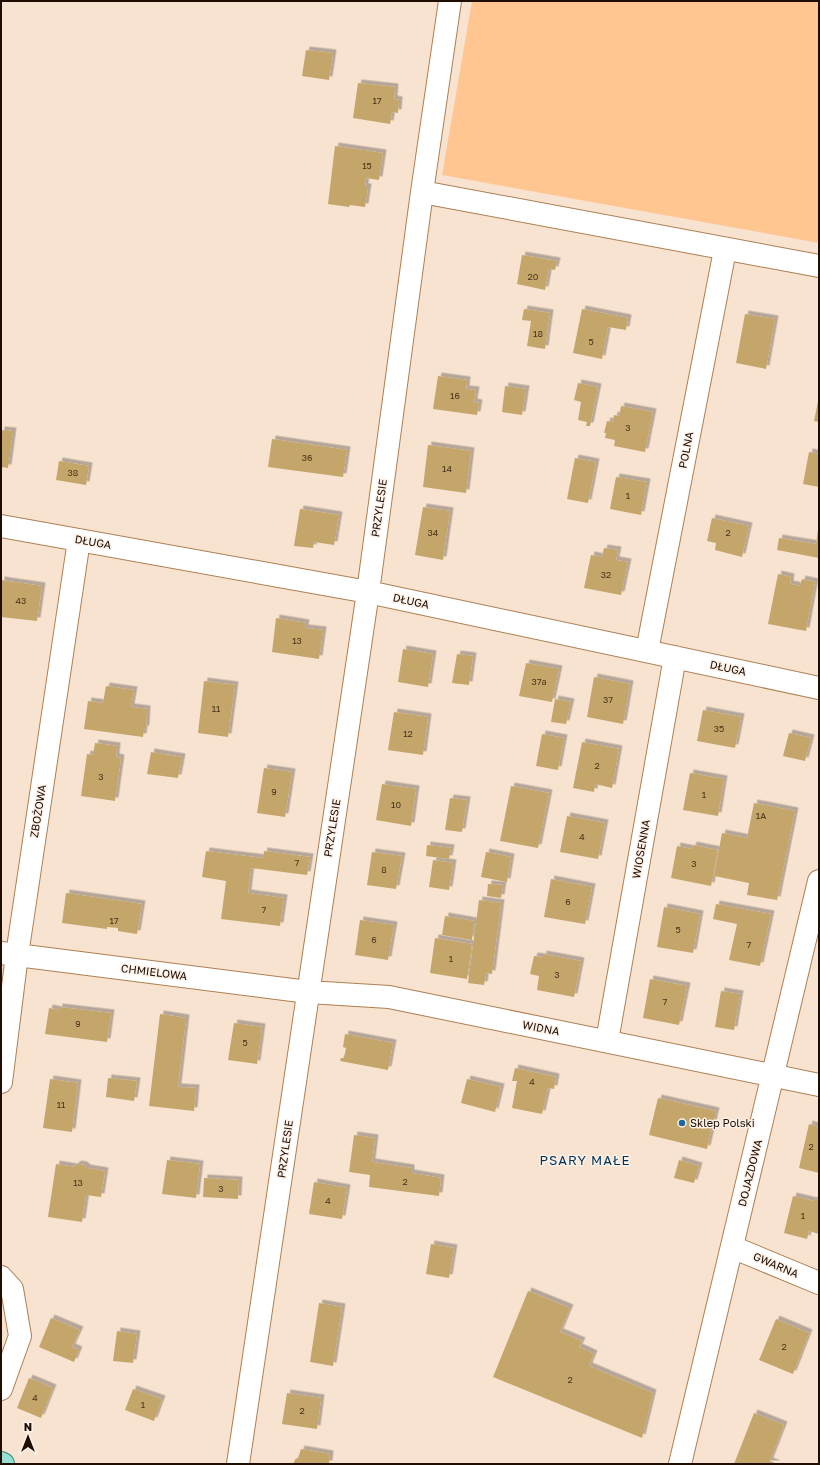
<svg xmlns="http://www.w3.org/2000/svg" width="820" height="1465" font-family="'Golos Text',sans-serif">
<style>
.green{fill:#ffc692}
.building{fill:#c4a66b;filter:url(#shadow)}
.lines{fill:none;stroke-linecap:round;stroke-linejoin:round}
.street-casing{stroke:#ae7f52;stroke-width:24}
.primary-casing{stroke:#3d8778;stroke-width:24}
.street{stroke:#fff;stroke-width:22}
.primary{stroke:#95dfd5;stroke-width:22}
.poi-dot{fill:#1d689b;stroke:#fdf2e9;stroke-width:1.5}
.labels{text-anchor:middle;stroke-width:3;stroke-linejoin:round;paint-order:stroke}
.number-label{font-size:9px;fill:#48331b}
.street-label{font-size:11px;fill:#1e0d00;stroke:#fdf2e9}
.poi-label{font-size:11px;fill:#1e0d00;stroke:#fdf2e9;text-anchor:start}
.quarter-label{font-size:13px;letter-spacing:1px;fill:#003557;stroke:#fdf2e9}
</style>
<defs>
<filter id="shadow"><feDropShadow dx="3.5" dy="-3.5" stdDeviation="0" flood-color="#0004"/></filter>
</defs>
<rect width="100%" height="100%" fill="#f8e3d0"/>
<!-- green -->
<path class="green" d="M472 1H819V243L442 175Z"/>
<!-- building -->
<path class="building" d="M306 50 333 53 329 80 302 76Z
M358 83 395 87 394 99 399 100 398 113 392 112 390 124 353 118Z
M335 146 383 153 379 180 366 178 365 187H368L365 207 350 205 349 207 328 204Z
M522 255 557 261 555 270 549 269 545 290 517 284Z
M524 309 550 313 545 349 527 346 531 321 522 320Z
M582 309 628 318 626 330 608 327 602 359 573 353Z
M745 314 775 319 766 369 736 363Z
M438 376 467 380 466 389 476 390 474 402 479 403 477 415 433 409Z
M578 383 598 387 590 426H586L587 422 578 420 581 402 574 400Z
M505 386 526 389 522 415 502 412Z
M818 401H819V422L814 421Z
M621 406 653 412 645 452 614 446 615 440 605 438 606 433H604L607 421 613 422 614 415 619 416Z
M1 430 13 431 8 468 1 467Z
M272 439 347 450 343 477 268 467Z
M428 445 471 451 466 493 423 487Z
M809 452 819 454V487L803 484Z
M575 458 596 462 588 503 567 499Z
M59 461 89 466 86 485 56 480Z
M616 477 647 482 641 515 610 509Z
M423 507 450 511 443 560 415 555Z
M300 509 339 515 334 545 314 542 313 548 294 546Z
M712 518 749 526 742 557 715 550 716 543 707 541Z
M818 530 819 558 777 550 779 538 816 544Z
M604 548 618 550 616 560 628 562 621 595 584 588 591 555 602 557Z
M778 574 791 577 790 584 800 586 802 579 815 582 806 631 768 624Z
M1 580 42 586 37 621 1 617Z
M276 618 306 623 305 628 323 630 319 659 272 652Z
M403 649 433 654 428 687 398 682Z
M457 654 473 656 469 685 452 683Z
M526 663 559 669 552 702 519 696Z
M594 677 630 684 623 724 587 717Z
M204 681 235 685 228 737 198 733Z
M106 686 134 690 131 707 147 709 146 728 144 730 143 737 84 729 88 701 103 703Z
M555 699 571 702 566 724 551 722Z
M703 710 741 717 735 748 697 741Z
M394 712 428 717 423 755 388 750Z
M789 733 811 738 805 761 783 756Z
M542 734 564 738 558 770 536 766Z
M582 742 619 749 612 788 595 784 594 792 573 788Z
M95 743 117 746 116 757 121 758 115 801 81 796 87 754 93 755Z
M151 752 182 757 178 778 147 774Z
M264 768 292 772 285 817 257 813Z
M690 773 724 779 718 816 683 810Z
M382 784 416 789 411 826 376 820Z
M511 786 549 793 538 848 500 841Z
M450 798 467 800 462 832 445 830Z
M754 803 795 811 777 900 747 895 749 883 714 876 722 833 747 838Z
M567 816 605 823 598 859 560 852Z
M427 845 451 848 449 859 426 856Z
M693 845 718 850 711 886 671 878 677 846 692 849Z
M206 851 263 858 264 851 310 857 307 875 251 868 248 893 284 898 280 926 221 919 226 881 202 877Z
M372 852 402 856 396 889 367 885Z
M486 852 511 857 507 882 481 877Z
M433 860 453 863 449 890 429 887Z
M551 879 592 887 585 924 544 917Z
M488 884 503 885 501 898 487 896Z
M66 893 142 904 137 934 118 931V928L107 927V929L62 923Z
M479 900 501 903 492 974 486 973 484 985 468 983Z
M716 904 771 914 760 966 729 960 737 924 713 919Z
M664 907 700 914 693 953 657 947Z
M445 916 474 921 472 940 442 935Z
M360 920 394 925 388 960 355 955Z
M435 938 472 944 467 979 430 973Z
M543 954 581 961 574 997 537 990 539 976 530 974 534 956 543 957Z
M650 979 687 986 679 1025 643 1018Z
M721 991 740 994 734 1030 715 1027Z
M59 1007 111 1013 107 1042 45 1034 49 1008 59 1010Z
M160 1014 186 1018 178 1087 196 1088 194 1111 149 1106Z
M234 1023 262 1027 257 1064 228 1060Z
M345 1034 393 1043 388 1070 340 1061 341 1058H344L346 1048 343 1047Z
M515 1068 556 1077 554 1089 548 1088 542 1114 512 1108 517 1081H512Z
M108 1078 137 1081 134 1101 106 1097Z
M50 1079 78 1083 72 1132 43 1128Z
M467 1079 501 1087 495 1112 461 1103Z
M658 1098 716 1111 707 1149 649 1135Z
M809 1124 819 1127V1173L799 1168Z
M354 1135 375 1138 372 1162 411 1168V1173L441 1178 439 1196 369 1187 370 1175 349 1172Z
M167 1160 200 1164 196 1198 162 1194Z
M679 1160 699 1166 694 1183 674 1178Z
M56 1164 74 1167 78 1164 84 1165 87 1168 105 1171 101 1197 86 1195 82 1222 48 1217Z
M204 1178 239 1180 238 1199 203 1197Z
M314 1182 347 1188 342 1219 309 1214Z
M793 1196 814 1201 815 1199 819 1200V1234L809 1231 807 1239 784 1233Z
M431 1244 454 1248 449 1278 426 1274Z
M528 1291 570 1308 560 1332 582 1341 579 1347 594 1354 589 1366 653 1393 642 1438 493 1377Z
M319 1303 342 1307 333 1366 310 1362Z
M51 1318 80 1330 72 1347 79 1350 74 1362 39 1347Z
M776 1319 809 1333 793 1374 759 1360Z
M117 1331 137 1334 133 1363 113 1361Z
M29 1378 53 1388 41 1418 17 1408Z
M133 1389 162 1399 154 1421 125 1410Z
M287 1393 321 1398 317 1429 282 1424Z
M754 1413 784 1425 770 1461 777 1464H734Z
M301 1449 330 1454 329 1464H293L296 1458 298 1459Z"/>
<g class="lines">
<!-- street casing -->
<g class="street-casing">
<path id="street" d="M422 192 819 266
M1 526 368 592 819 688
M647 651 725 250
M1 953 308 992 389 997 819 1085
M607 1041 675 657
M1 1082 17 955 79 540
M732 1247 819 1283
M1 1277 12 1289 20 1336 1 1389
M238 1464 368 592 422 192 450 1
M680 1464 819 881"/>
</g>
<!-- primary casing -->
<g class="primary-casing">
<path id="primary" d="M1 1463 3 1464"/>
</g>
<!-- street -->
<use href="#street" class="street"/>
<!-- primary -->
<use href="#primary" class="primary"/>
</g>
<!-- markers -->
<circle class="poi-dot" cx="682" cy="1123" r="4"/>
<g class="labels">
<!-- number labels -->
<g class="number-label">
<text x="377" y="104">17</text>
<text x="367" y="169">15</text>
<text x="533" y="280">20</text>
<text x="538" y="337">18</text>
<text x="591" y="345">5</text>
<text x="455" y="399">16</text>
<text x="628" y="431">3</text>
<text x="307" y="461">36</text>
<text x="447" y="472">14</text>
<text x="73" y="476">38</text>
<text x="628" y="499">1</text>
<text x="433" y="536">34</text>
<text x="728" y="536">2</text>
<text x="606" y="578">32</text>
<text x="21" y="604">43</text>
<text x="297" y="644">13</text>
<text x="539" y="685">37a</text>
<text x="608" y="703">37</text>
<text x="216" y="712">11</text>
<text x="719" y="732">35</text>
<text x="408" y="737">12</text>
<text x="597" y="769">2</text>
<text x="101" y="780">3</text>
<text x="274" y="795">9</text>
<text x="704" y="798">1</text>
<text x="396" y="808">10</text>
<text x="761" y="819">1A</text>
<text x="582" y="840">4</text>
<text x="297" y="866">7</text>
<text x="694" y="867">3</text>
<text x="384" y="873">8</text>
<text x="568" y="905">6</text>
<text x="264" y="913">7</text>
<text x="114" y="924">17</text>
<text x="678" y="933">5</text>
<text x="374" y="943">6</text>
<text x="749" y="948">7</text>
<text x="451" y="962">1</text>
<text x="557" y="978">3</text>
<text x="665" y="1005">7</text>
<text x="78" y="1027">9</text>
<text x="245" y="1046">5</text>
<text x="532" y="1085">4</text>
<text x="61" y="1108">11</text>
<text x="811" y="1150">2</text>
<text x="405" y="1185">2</text>
<text x="78" y="1186">13</text>
<text x="221" y="1192">3</text>
<text x="328" y="1204">4</text>
<text x="803" y="1219">1</text>
<text x="784" y="1350">2</text>
<text x="570" y="1383">2</text>
<text x="35" y="1401">4</text>
<text x="143" y="1408">1</text>
<text x="302" y="1414">2</text>
</g>
<!-- street labels -->
<g class="street-label">
<text transform="translate(686 450) rotate(-79)" y="4">POLNA</text>
<text transform="translate(379 508) rotate(-82)" y="4">PRZYLESIE</text>
<text transform="translate(93 542) rotate(10)" y="4">DŁUGA</text>
<text transform="translate(411 601) rotate(12)" y="4">DŁUGA</text>
<text transform="translate(728 668) rotate(12)" y="4">DŁUGA</text>
<text transform="translate(38 811) rotate(-81)" y="4">ZBOŻOWA</text>
<text transform="translate(332 828) rotate(-81)" y="4">PRZYLESIE</text>
<text transform="translate(641 849) rotate(-80)" y="4">WIOSENNA</text>
<text transform="translate(154 972) rotate(7)" y="4">CHMIELOWA</text>
<text transform="translate(541 1028) rotate(11)" y="4">WIDNA</text>
<text transform="translate(285 1149) rotate(-82)" y="4">PRZYLESIE</text>
<text transform="translate(750 1173) rotate(-76)" y="4">DOJAZDOWA</text>
<text transform="translate(776 1265) rotate(23)" y="4">GWARNA</text>
</g>
<!-- poi labels -->
<g class="poi-label">
<text x="690" y="1127">Sklep Polski</text>
</g>
<!-- quarter labels -->
<g class="quarter-label">
<text x="585" y="1165">PSARY MAŁE</text>
</g>
</g>
<!-- border -->
<rect width="820" height="1465" fill="none" stroke="#1e0d00" stroke-width="4"/>
<!-- north arrow -->
<g transform="translate(28 1437)" stroke="#fdf2e9" stroke-width="3" paint-order="stroke">
<path d="M0-3L7 15L0 10L-7 15Z" fill="#1e0d00"/>
<text y="-6" font-size="11" font-weight="bold" text-anchor="middle" fill="#1e0d00">N</text>
</g>
</svg>
